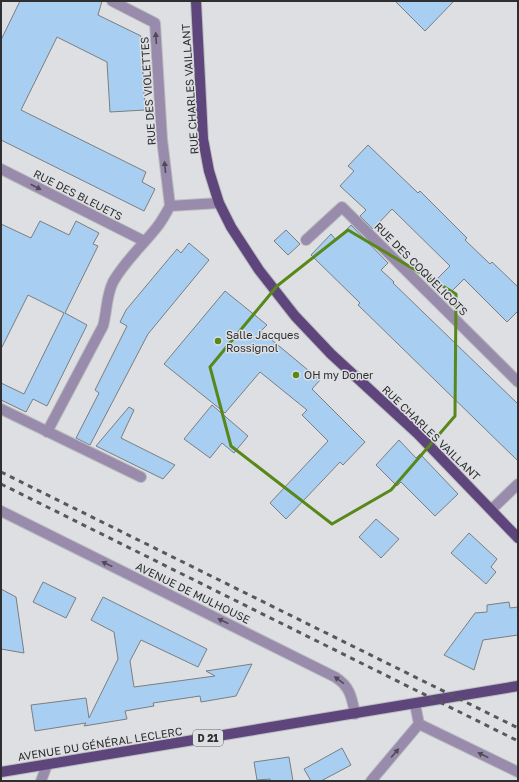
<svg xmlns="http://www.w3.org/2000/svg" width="519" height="782" font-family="'Golos Text',sans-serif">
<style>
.building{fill:#a8cff2;stroke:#7b7e80}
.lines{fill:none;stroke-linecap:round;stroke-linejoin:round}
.minor-casing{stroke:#bbbcbf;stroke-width:12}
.major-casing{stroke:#bbbcbf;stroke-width:12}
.minor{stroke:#988bab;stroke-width:10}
.major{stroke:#5e457c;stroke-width:10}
.rail{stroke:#58585a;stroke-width:3;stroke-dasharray:5 5;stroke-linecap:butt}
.oneway{fill:#4e4b56}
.marked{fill:none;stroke:#58871a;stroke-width:3;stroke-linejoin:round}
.poi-dot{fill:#58871a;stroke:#dedfe2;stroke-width:1.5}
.labels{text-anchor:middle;stroke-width:3;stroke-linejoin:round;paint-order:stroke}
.shield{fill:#dedfe2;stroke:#646466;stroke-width:1}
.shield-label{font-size:10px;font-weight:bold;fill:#2f2f31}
.street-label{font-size:11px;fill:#2f2f31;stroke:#dedfe2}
.poi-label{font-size:11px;fill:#2f2f31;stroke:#dedfe2;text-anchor:start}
</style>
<rect width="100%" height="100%" fill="#dedfe2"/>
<!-- building -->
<path class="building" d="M20 1H102L98 15 141 36 145 110 110 112 107 62 57 37 21 110 146 172 142 182 155 189 144 211 1 140V40Z
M395 1H454L425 31Z
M368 145 418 193 420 191 467 238 465 240 490 264 492 262 518 287V311L507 322 464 279 450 293 436 280 450 266 392 209 373 229 360 216 366 210 340 186 354 171 348 166Z
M40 221 69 235 76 221 99 233 93 244 98 246 65 313 87 325 47 406 33 399 26 412 1 400V383L24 394 64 313 28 295 1 349V224L31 238Z
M351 225 388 263 381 270 394 282 393 283 518 404V461L358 305 360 303 311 255 331 234 336 240Z
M286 230 300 244 288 255 274 241Z
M189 243 209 260 148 334 90 445 76 438 99 393 95 390 127 326 120 322 126 310 177 249 181 253Z
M225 291 267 325 261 331 320 380 312 389 365 442 343 465 340 462 286 519 270 503 328 441 302 415 307 410 260 372 225 413 164 364Z
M212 405 248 436 234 453 222 443 210 458 184 439Z
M129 407 134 410 121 438 175 465 163 479 96 446Z
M399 440 416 458 420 454 458 494 435 516 401 482 397 486 376 465Z
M376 519 399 539 381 558 359 537Z
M469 533 497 559 491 567 496 572 486 584 451 553Z
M43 582 76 598 66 618 33 602Z
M1 589 16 597 24 653 1 649Z
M103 597 207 649 198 667 141 640 130 661 134 687 215 676 206 671 252 664 236 696 201 702 200 696 153 703 154 706 125 711 127 719 84 726 86 723 35 731 31 705 86 698 89 718 118 659 114 632 91 620Z
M509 602 510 608 518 607V635L483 640 474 670 444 655 475 613 487 612V605Z
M342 748 351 765 321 781H311L304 769Z
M289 757 293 781H270V779L257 780 254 762Z"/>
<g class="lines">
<!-- minor casing -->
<g class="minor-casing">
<path id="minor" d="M112 1 155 23 162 139 170 206
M1 169 144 241
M170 206 219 203
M306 240 342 207 518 382
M1 409 141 477
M47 432 103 326C107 312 106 296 113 282 124 262 143 245 157 227 162 221 166 213 170 206
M492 509 518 484
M1 511 335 677C350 686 352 698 355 714
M415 704 419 724
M419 724 518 772
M41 781 47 765
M371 781 419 724"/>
</g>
<!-- major casing -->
<g class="major-casing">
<path id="major" d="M196 1 203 139 209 171 219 203 231 227 259 270 295 316 331 354 418 434 518 538
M1 772 518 686"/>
</g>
<!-- minor -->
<use href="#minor" class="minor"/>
<!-- major -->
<use href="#major" class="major"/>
<!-- rail -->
<path class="rail" d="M1 472 518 728
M1 484 518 741"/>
</g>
<!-- one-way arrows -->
<defs><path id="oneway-solid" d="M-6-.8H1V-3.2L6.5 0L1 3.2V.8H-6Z"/></defs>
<g class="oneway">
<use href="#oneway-solid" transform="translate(156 38) rotate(-94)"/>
<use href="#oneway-solid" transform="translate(165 167) rotate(-96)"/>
<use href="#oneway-solid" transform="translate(36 187) rotate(27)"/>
<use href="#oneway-solid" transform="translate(107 564) rotate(-154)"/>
<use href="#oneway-solid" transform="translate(223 621) rotate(-154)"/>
<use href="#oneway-solid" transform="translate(339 680) rotate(-144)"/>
<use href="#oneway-solid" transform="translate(395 753) rotate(-49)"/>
<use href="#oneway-solid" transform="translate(483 755) rotate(-154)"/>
</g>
<!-- marked area -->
<path class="marked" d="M348 230 456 294 455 416 391 490 332 524 231 446 210 367 277 286Z"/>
<!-- markers -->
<g class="poi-dot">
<circle cx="218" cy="341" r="4"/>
<circle cx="296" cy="375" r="4"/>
</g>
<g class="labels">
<!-- shield labels -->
<rect class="shield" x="193" y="730" width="30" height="16" rx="3"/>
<g class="shield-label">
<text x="208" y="742">D 21</text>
</g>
<!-- street labels -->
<g class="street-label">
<text transform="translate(190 89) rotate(-94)" y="4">RUE CHARLES VAILLANT</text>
<text transform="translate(148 91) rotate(-94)" y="4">RUE DES VIOLETTES</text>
<text transform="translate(78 195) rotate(27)" y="4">RUE DES BLEUETS</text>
<text transform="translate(421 269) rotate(45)" y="4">RUE DES COQUELICOTS</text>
<text transform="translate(431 433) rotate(44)" y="4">RUE CHARLES VAILLANT</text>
<text transform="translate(193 593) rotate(26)" y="4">AVENUE DE MULHOUSE</text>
<text transform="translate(100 744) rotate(-9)" y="4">AVENUE DU GÉNÉRAL LECLERC</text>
</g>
<!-- poi labels -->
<g class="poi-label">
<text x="226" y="339">Salle Jacques<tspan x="226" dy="13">Rossignol</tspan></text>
<text x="304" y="379">OH my Doner</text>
</g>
</g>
<!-- border -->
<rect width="519" height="782" fill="none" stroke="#2f2f31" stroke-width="4"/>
</svg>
